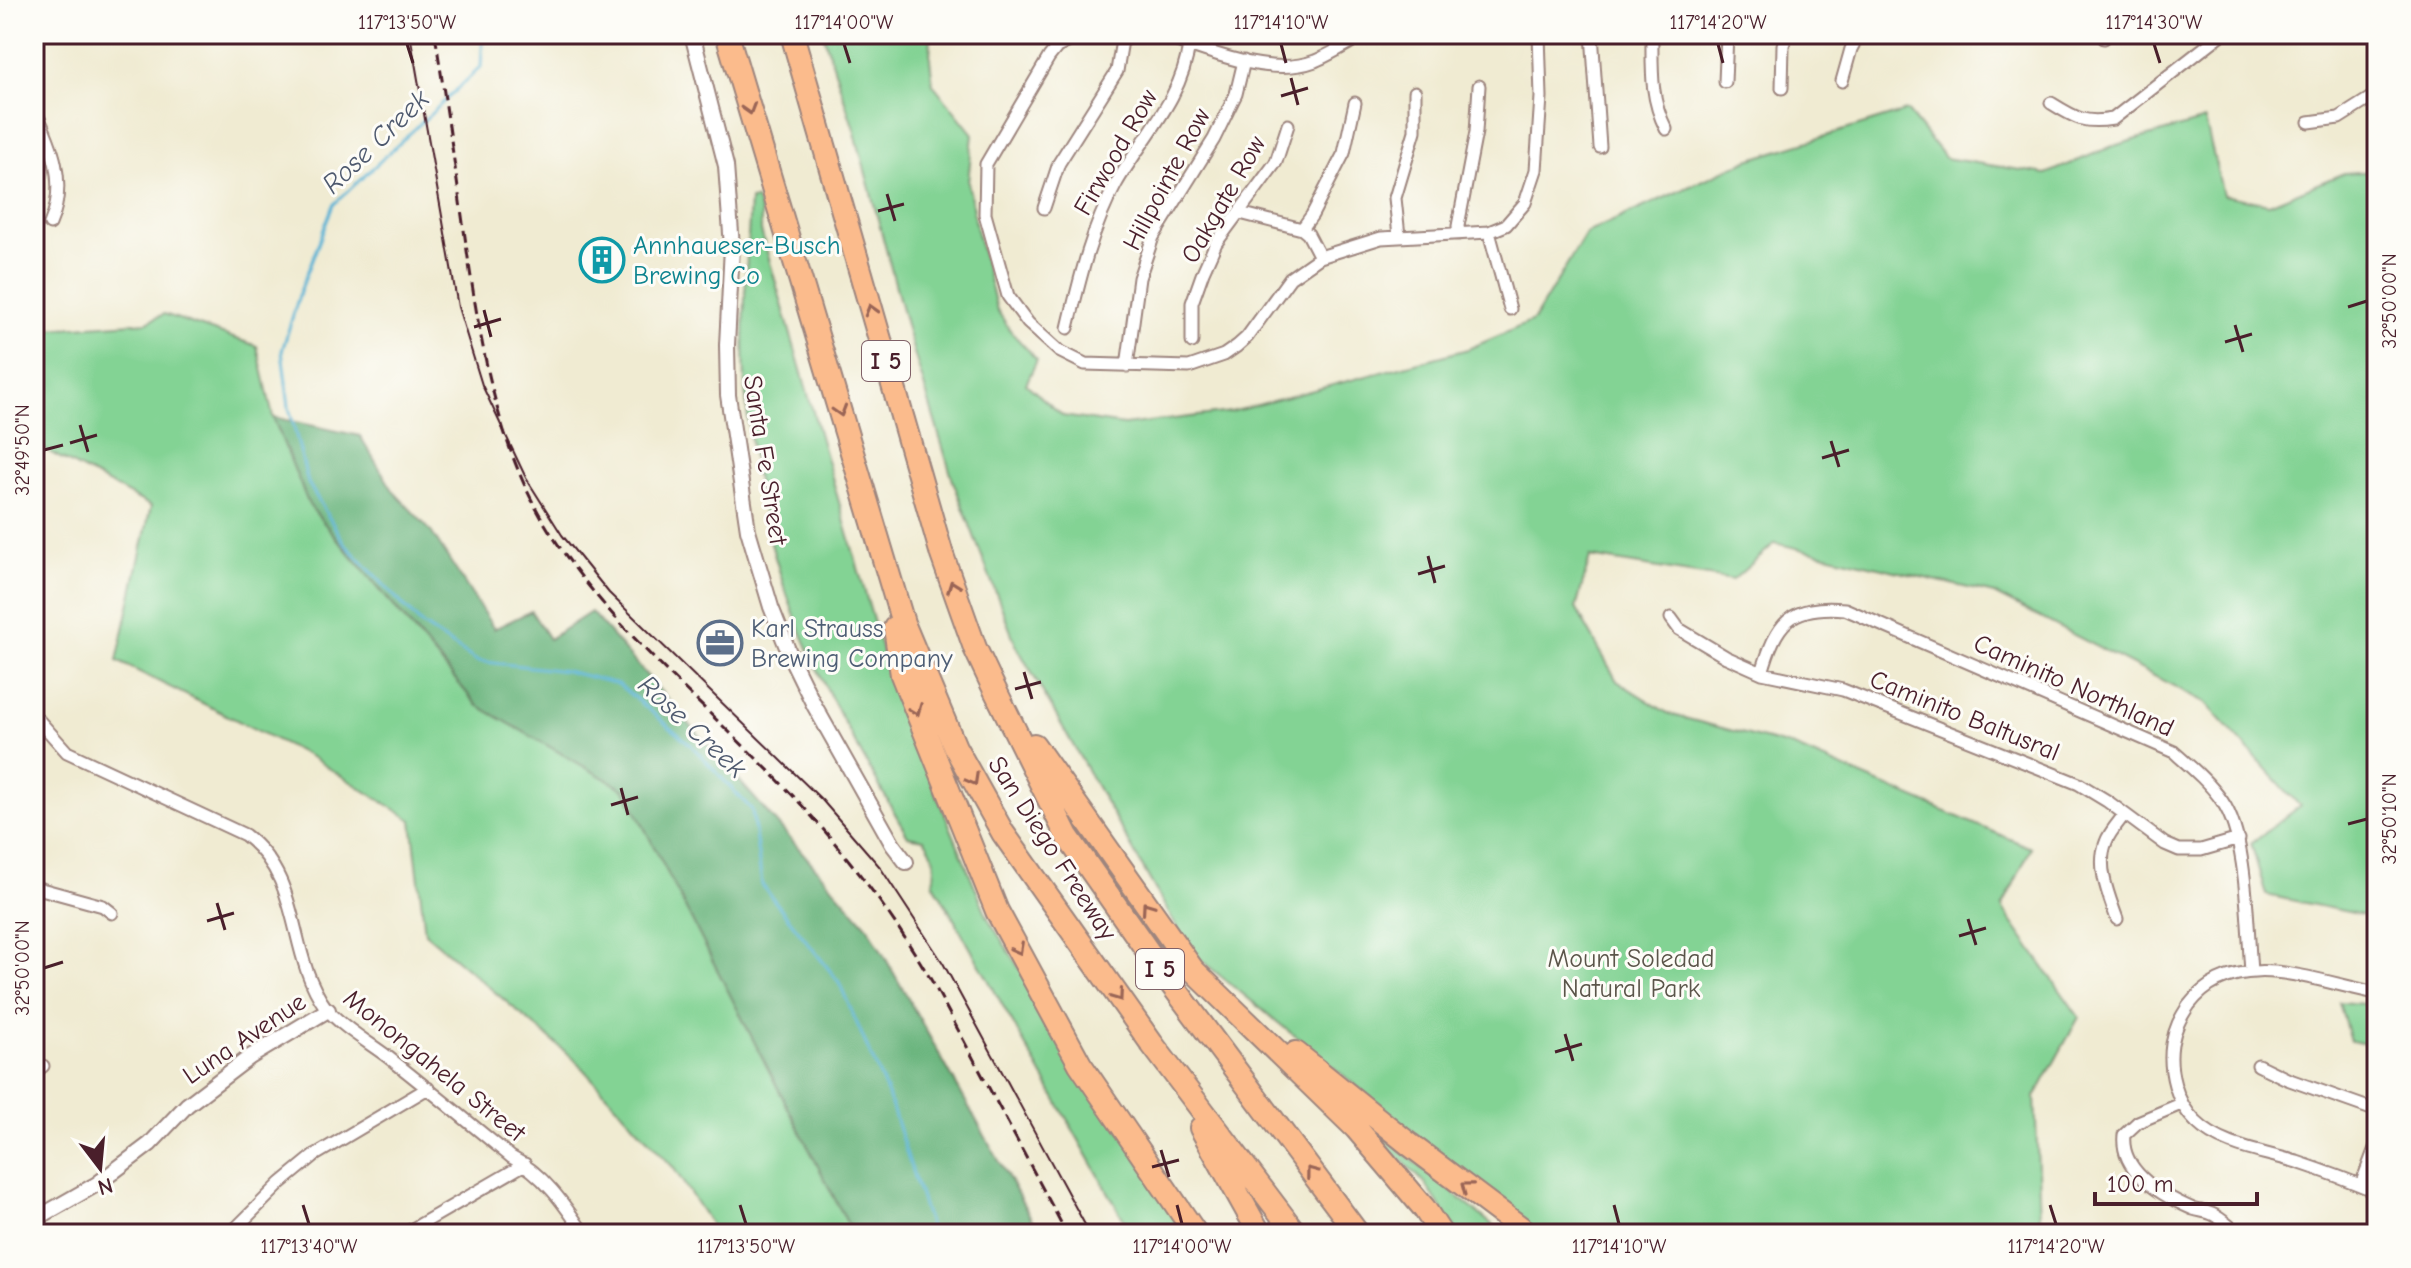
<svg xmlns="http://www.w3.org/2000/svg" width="2411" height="1268" font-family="'Comic Neue',sans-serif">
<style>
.green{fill:#83d394;stroke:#667960;stroke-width:2}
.forest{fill:#6ab57e;stroke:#5a6a54;stroke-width:2}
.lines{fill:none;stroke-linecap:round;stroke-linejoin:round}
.stream{stroke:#56b2d4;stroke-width:3}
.minor-casing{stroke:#9d857e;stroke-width:15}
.tertiary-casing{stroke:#9d857e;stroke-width:18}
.motorway-casing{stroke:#9d857e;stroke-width:26}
.minor{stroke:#fff;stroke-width:11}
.tertiary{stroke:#fff;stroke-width:14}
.motorway{stroke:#fbbb8c;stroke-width:22}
.tram{stroke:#4a1f2b;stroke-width:2}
.rail{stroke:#4a1f2b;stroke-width:3;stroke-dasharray:12 6;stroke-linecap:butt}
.oneway{stroke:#9a6557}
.ticks{fill:none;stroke:#4a1f2b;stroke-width:3}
.labels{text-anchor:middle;stroke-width:6;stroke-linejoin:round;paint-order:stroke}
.shield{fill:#fdfcf7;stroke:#806168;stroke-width:2}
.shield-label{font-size:24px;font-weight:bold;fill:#4a1f2b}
.street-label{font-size:26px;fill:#4a1f2b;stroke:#fdfcf7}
.culture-label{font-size:26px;fill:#0d838f;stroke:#fdfcf7;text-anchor:start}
.service-label{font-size:26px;fill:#4e5e75;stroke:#fdfcf7;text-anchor:start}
.park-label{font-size:26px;fill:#5b554a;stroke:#fdfcf7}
.water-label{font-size:28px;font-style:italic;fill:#4f5a6f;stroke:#fdfcf7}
.neatline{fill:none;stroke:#4a1f2b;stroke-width:3}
.ticks-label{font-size:20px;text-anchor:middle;fill:#4a1f2b}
</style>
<rect width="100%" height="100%" fill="#fdfcf7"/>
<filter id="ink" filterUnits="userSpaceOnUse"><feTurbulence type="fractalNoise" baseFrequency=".0125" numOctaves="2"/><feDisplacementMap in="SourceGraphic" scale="16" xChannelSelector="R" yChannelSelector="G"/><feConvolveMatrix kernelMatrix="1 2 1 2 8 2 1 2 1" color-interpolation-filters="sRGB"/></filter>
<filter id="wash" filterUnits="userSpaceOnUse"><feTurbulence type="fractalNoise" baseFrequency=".006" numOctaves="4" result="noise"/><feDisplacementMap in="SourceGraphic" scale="32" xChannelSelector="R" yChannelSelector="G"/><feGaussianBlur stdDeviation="1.8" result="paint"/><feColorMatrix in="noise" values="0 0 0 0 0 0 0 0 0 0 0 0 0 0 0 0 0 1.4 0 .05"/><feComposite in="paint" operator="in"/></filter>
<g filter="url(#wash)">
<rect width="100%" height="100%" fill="#f0ebd2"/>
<!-- green -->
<path class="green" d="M823 34H931L930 59 933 84 973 134 968 182 977 233 997 310 1012 333 1037 360 1026 384 1063 416 1124 425 1231 412 1468 349 1533 321 1586 233 1748 160 1907 111 1945 158 2046 174 2113 146 2205 120 2223 195 2269 204 2344 173 2377 171V918L2266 895 2251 843 2300 806 2205 702 1994 594 1775 543 1733 580 1590 557 1576 608 1617 681 1669 714 1794 747 2031 848 2002 908 2079 1017 2035 1097 2040 1218 2063 1234H1539L1191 952 1016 645 953 481 909 336 854 129Z
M756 199 761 213V231L892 686 988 918 1185 1234H1132L933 882C937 864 935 854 924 839L908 836C868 766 823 691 794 614 766 541 750 461 745 383 742 323 747 260 750 200Z
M164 314 257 346 273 417 309 505 414 631 477 705 625 790 853 1234H717L673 1167 573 1058 425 933 412 820 311 757 117 661 151 506 34 444V330L147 322Z
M2339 1002 2377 1005V1046L2350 1041Z
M1345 1106 1504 1234H1459L1424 1182Z"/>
<!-- forest -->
<path class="forest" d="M273 417 360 436 394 492 430 530 494 629 531 611 549 639 591 612 868 927 1040 1234H853L625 790 477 705 309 505Z"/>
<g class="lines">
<!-- stream -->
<path class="stream" d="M483 34 481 67 333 205 301 289 282 351 289 407 308 483 345 544 422 625 477 661 566 671 618 684 690 744 752 810 762 885 839 982 888 1095 932 1234"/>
</g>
</g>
<g filter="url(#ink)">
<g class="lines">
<!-- minor casing -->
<g class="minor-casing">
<path id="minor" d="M1083 34 1057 47 1049 57 986 164 985 214 1008 296 1028 323 1059 351 1085 364 1189 367 1224 355 1237 346 1247 337 1290 278 1320 257 1381 238 1489 232 1506 225 1525 203 1536 170 1541 97 1539 34
M1156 34C1202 48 1267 79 1315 61 1332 54 1349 43 1365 34
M1592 34 1600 147
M1652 34C1652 68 1650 98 1666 129
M2104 38 2107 34
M1842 81 1851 49 1859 34
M1725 82 1727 34
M1782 88 1783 45 1787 34
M2051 103C2075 118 2084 124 2113 119L2222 34
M34 108C52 145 68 183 50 224
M2309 122 2339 118 2377 94
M1044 208 1059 163 1117 71 1123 34
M1240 213 1302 229 1308 234 1320 257
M1302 229 1312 215 1344 153 1355 103
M1489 232 1510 309
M1459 234 1458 226 1476 132 1479 86
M1399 236 1395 198 1415 131V92
M1068 328C1080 278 1091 230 1116 184 1142 138 1183 98 1189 44
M1192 342V303L1203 272 1216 243 1276 162 1288 125
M1127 366 1139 278 1153 237 1214 139 1236 94 1244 61
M1671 618 1679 629 1726 657 1762 673 1843 690 2079 784 2107 801 2165 844 2179 850H2201L2239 839
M1762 673C1776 623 1790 604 1845 609L2174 752C2191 767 2209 782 2222 801 2248 838 2247 925 2251 971
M34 715 67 752 245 835C305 882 285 951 326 1008 339 1025 371 1044 388 1057 430 1090 471 1124 511 1157 543 1173 565 1205 584 1234
M34 887 103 906 112 913
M2117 919C2109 896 2096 867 2106 842 2109 833 2118 823 2124 815
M2377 993C2317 982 2234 945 2189 1005 2180 1018 2175 1028 2172 1044 2168 1070 2176 1103 2196 1122 2221 1147 2264 1152 2297 1162 2324 1171 2351 1181 2377 1192
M2258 1065 2287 1079 2377 1111
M34 1072 43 1066
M2181 1104 2138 1122 2124 1135C2120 1172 2163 1196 2193 1209 2199 1211 2206 1211 2212 1214 2221 1218 2230 1227 2238 1233
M2361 1185 2377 1143
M230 1234 281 1183 315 1155 428 1088
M404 1234 525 1164"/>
</g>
<!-- tertiary casing -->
<g class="tertiary-casing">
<path id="tertiary" d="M692 34 726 166 732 247 727 345 728 395 748 530 771 607 792 660 814 705 893 845 906 862
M34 1220 97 1184 150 1144 187 1105 250 1057 328 1010"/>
</g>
<!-- motorway casing -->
<g class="motorway-casing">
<path id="motorway" d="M727 34 903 623 955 747 1003 833 1152 1044 1296 1234
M792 34 942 555 975 648 992 684 1067 836 1161 970 1358 1234
M895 628 902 675 997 911 1080 1064 1196 1234
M1034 745 1193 970 1356 1128 1424 1208 1441 1234
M1296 1053 1409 1144 1529 1234
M1201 1128 1260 1234"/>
</g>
<!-- minor -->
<use href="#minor" class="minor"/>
<!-- tertiary -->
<use href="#tertiary" class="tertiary"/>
<!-- motorway -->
<use href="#motorway" class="motorway"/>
<!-- tram -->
<path class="tram" d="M410 34 458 307 482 385 526 478 562 535 609 593 822 800 880 867 943 963 1090 1234"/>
<!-- rail -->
<path class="rail" d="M435 34C446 104 456 174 466 244 479 333 495 438 541 517 597 615 696 697 775 777 837 840 888 907 933 983L1067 1234"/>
</g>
<!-- one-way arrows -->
<defs><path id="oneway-chevron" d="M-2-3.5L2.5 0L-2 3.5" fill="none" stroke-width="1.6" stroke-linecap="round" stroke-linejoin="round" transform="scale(2)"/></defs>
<g class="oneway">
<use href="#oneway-chevron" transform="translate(749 109) rotate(73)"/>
<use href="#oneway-chevron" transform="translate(871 310) rotate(-106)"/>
<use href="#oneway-chevron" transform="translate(840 411) rotate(73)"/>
<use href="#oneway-chevron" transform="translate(953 586) rotate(-110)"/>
<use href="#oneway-chevron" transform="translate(916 710) rotate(69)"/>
<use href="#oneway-chevron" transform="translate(973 780) rotate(61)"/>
<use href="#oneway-chevron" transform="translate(1147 907) rotate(-125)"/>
<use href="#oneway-chevron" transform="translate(1018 949) rotate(62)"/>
<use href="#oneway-chevron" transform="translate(1118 996) rotate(55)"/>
<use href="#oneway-chevron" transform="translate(1311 1172) rotate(-127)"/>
<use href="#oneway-chevron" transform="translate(1466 1187) rotate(-143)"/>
</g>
</g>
<!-- ticks -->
<path class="ticks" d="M407 44 413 63M844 44 850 63M1281 44 1286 63M1718 44 1723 63M2154 44 2160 63M1291 78 1298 105M1281 96 1308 88M887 194 895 221M878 211 904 204M2348 307 2367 301M484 310 491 337M2235 325 2243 352M474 327 501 319M2225 342 2252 334M80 425 88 452M1831 441 1839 467M70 443 97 435M44 450 63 445M1822 458 1849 450M1428 556 1435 583M1418 574 1445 566M1024 672 1032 699M1015 689 1041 682M621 788 628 815M611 805 638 797M2348 824 2367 819M217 903 225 930M1968 919 1976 945M207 921 234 913M1959 936 1986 928M44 968 63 962M1565 1034 1573 1061M1555 1052 1582 1044M1161 1150 1169 1177M1152 1167 1179 1160M303 1205 309 1224M740 1205 746 1224M1177 1205 1182 1224M1614 1205 1619 1224M2050 1205 2056 1224"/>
<!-- icons -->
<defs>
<g id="building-ring" transform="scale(2.3)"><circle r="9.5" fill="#fdfcf7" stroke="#0f9aa8" stroke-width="1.5"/><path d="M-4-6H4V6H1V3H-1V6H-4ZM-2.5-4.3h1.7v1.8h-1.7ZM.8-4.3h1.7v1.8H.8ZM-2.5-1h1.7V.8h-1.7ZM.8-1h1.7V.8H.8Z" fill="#0f9aa8"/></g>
<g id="office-ring" transform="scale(2.3)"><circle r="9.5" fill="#fdfcf7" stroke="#5c6f8a" stroke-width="1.5"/><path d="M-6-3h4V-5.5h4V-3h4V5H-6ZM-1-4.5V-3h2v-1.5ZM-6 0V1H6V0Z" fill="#5c6f8a"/></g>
</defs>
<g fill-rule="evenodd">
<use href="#building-ring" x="602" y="260"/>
<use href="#office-ring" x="720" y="643"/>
</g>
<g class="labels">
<!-- shield labels -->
<g class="shield">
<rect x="862" y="341" width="48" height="40" rx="6"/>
<rect x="1136" y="949" width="48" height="40" rx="6"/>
</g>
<g class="shield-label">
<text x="886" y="369">I 5</text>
<text x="1160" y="977">I 5</text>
</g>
<!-- street labels -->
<g class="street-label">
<text transform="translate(1115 152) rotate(-60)" y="9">Firwood Row</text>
<text transform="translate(1166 179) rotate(-62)" y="9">Hillpointe Row</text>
<text transform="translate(1223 199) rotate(-60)" y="9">Oakgate Row</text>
<text transform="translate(766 460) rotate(81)" y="9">Santa Fe Street</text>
<text transform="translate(2074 685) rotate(24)" y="9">Caminito Northland</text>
<text transform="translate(1965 715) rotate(22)" y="9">Caminito Baltusral</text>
<text transform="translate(1053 848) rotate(57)" y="9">San Diego Freeway</text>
<text transform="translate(244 1038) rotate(-34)" y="9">Luna Avenue</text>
<text transform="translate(435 1065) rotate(39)" y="9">Monongahela Street</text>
</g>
<!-- culture labels -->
<g class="culture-label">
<text x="633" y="254">Annhaueser-Busch<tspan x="633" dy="30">Brewing Co</tspan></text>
</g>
<!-- service labels -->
<g class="service-label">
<text x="751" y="637">Karl Strauss<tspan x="751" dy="30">Brewing Company</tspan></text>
</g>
<!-- park labels -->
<g class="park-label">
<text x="1631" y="967">Mount Soledad<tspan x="1631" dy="30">Natural Park</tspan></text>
</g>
<!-- water labels -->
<g class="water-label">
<text transform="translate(375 141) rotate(-44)" y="10">Rose Creek</text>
<text transform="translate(693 726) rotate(43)" y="10">Rose Creek</text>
</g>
</g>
<!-- margin -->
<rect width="2411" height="1268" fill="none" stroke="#fdfcf7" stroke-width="88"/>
<!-- north arrow -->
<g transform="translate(100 1168) rotate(164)" stroke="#fdfcf7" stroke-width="6" paint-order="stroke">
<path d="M0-6L14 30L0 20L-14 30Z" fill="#4a1f2b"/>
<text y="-12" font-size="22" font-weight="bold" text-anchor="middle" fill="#4a1f2b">N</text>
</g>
<!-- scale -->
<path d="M2095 1192v12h162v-12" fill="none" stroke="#4a1f2b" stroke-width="4"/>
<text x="2107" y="1192" font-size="24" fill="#4a1f2b" stroke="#fdfcf7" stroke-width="6" paint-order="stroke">100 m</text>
<rect x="44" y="44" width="2323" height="1180" class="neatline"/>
<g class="ticks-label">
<text x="407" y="29">117°13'50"W</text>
<text x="844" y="29">117°14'00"W</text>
<text x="1281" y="29">117°14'10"W</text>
<text x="1718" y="29">117°14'20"W</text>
<text x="2154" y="29">117°14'30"W</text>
<text transform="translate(2389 301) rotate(-90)" y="7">32°50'00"N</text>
<text transform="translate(22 450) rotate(-90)" y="7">32°49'50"N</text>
<text transform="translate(2389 819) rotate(-90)" y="7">32°50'10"N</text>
<text transform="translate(22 968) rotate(-90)" y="7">32°50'00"N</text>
<text x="309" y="1253">117°13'40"W</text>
<text x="746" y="1253">117°13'50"W</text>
<text x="1182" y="1253">117°14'00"W</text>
<text x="1619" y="1253">117°14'10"W</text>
<text x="2056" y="1253">117°14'20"W</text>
</g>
</svg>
